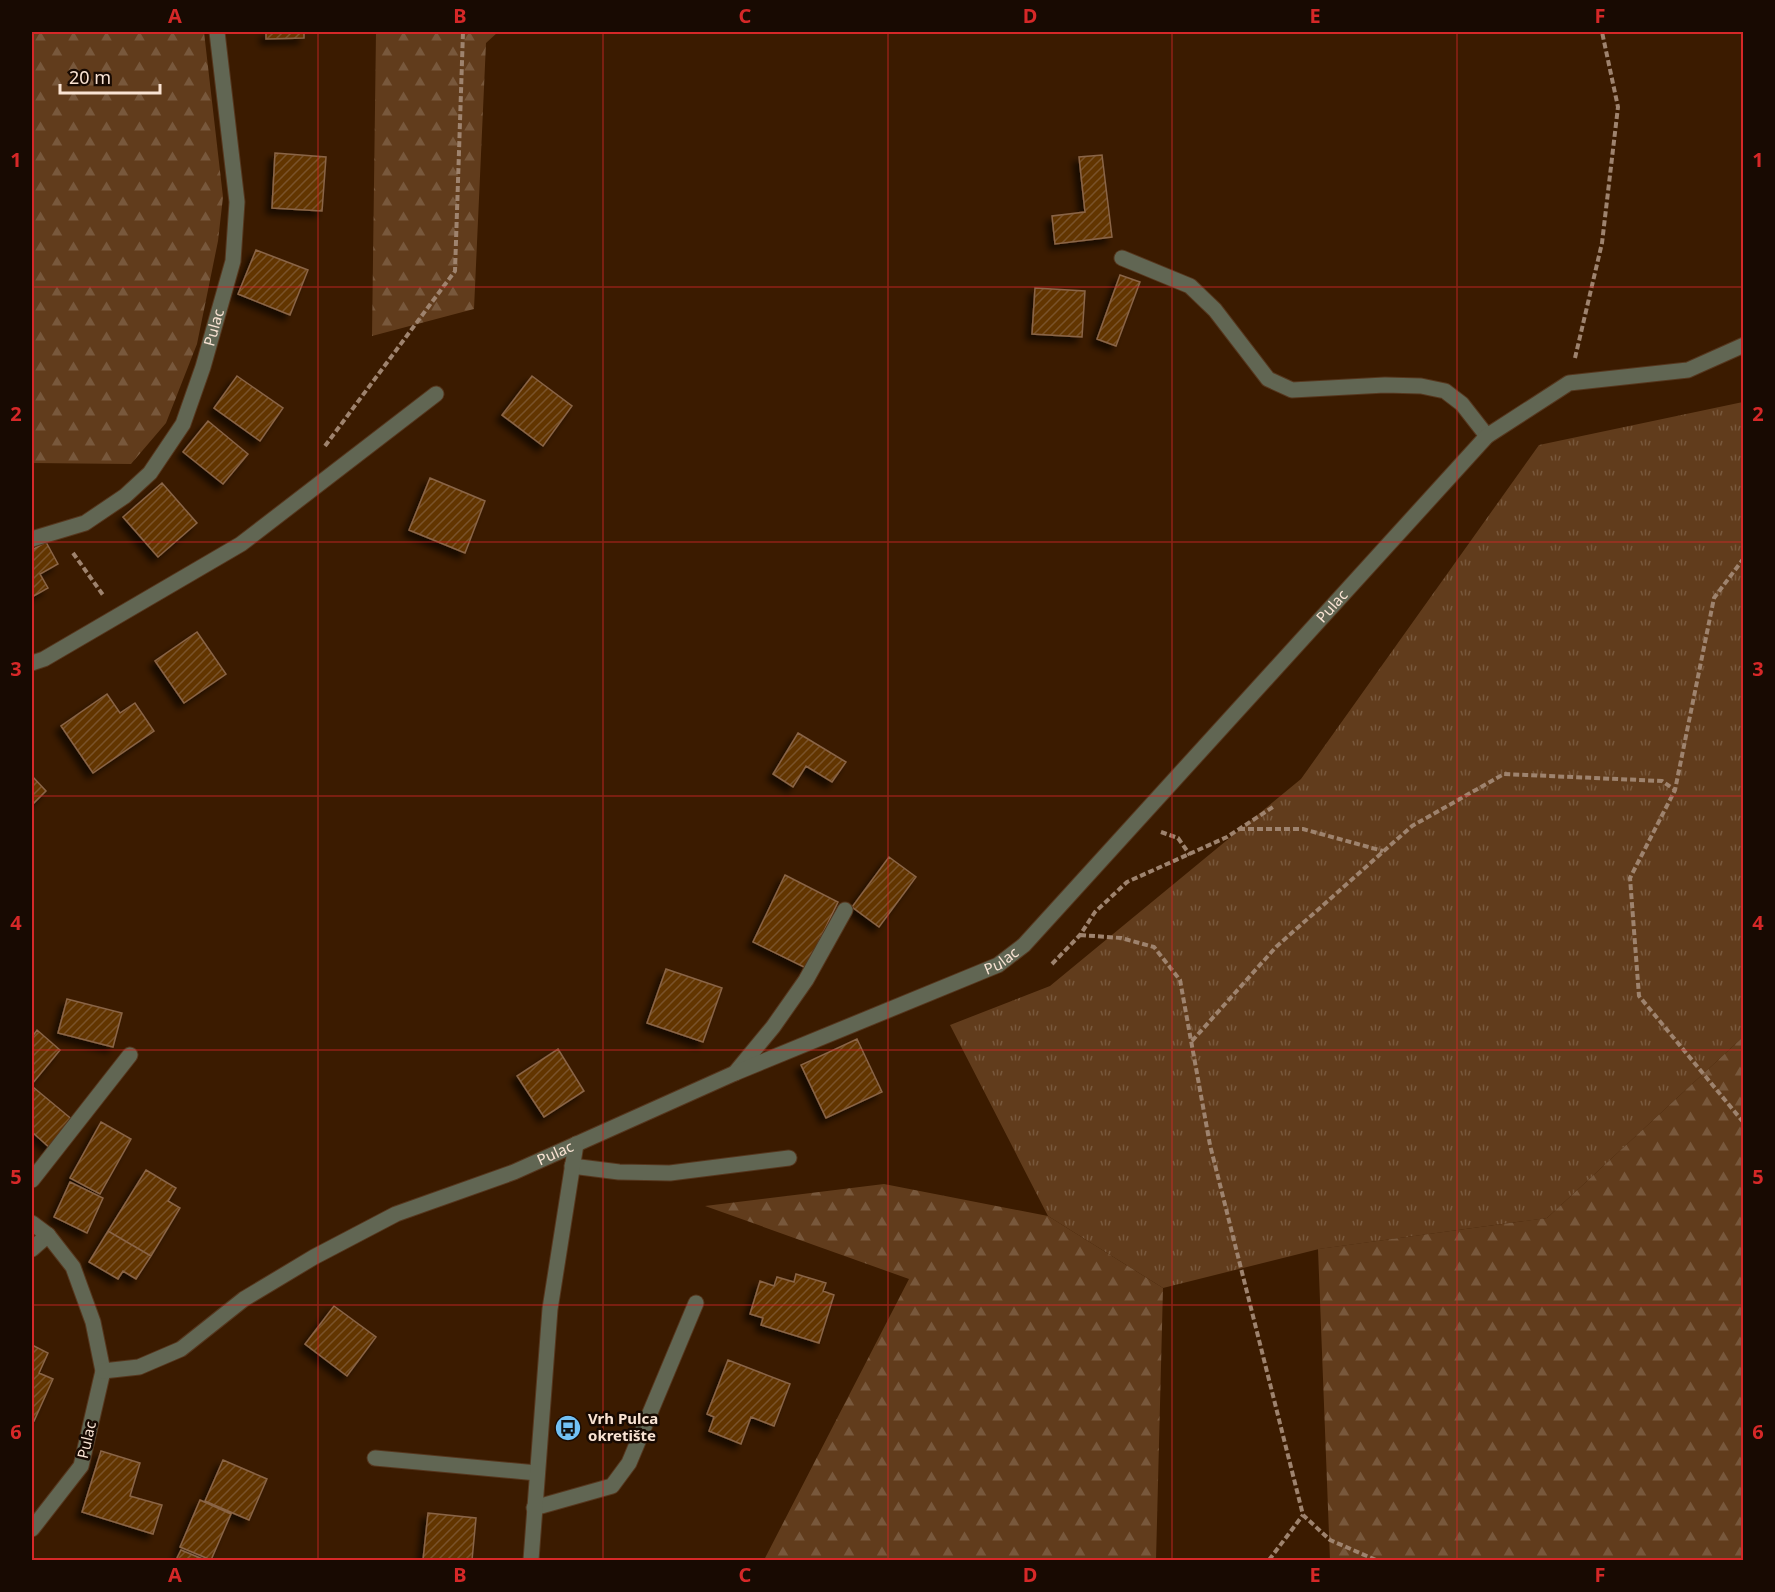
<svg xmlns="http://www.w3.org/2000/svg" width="1775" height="1592" font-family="'Noto Sans',sans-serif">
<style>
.grass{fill:url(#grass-tufts)}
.forest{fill:url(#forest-firs)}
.building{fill:url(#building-hatch);stroke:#8a6547;stroke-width:1.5;filter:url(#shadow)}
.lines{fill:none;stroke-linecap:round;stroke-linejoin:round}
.lane-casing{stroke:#56371e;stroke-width:17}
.street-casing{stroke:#56371e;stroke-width:17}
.path{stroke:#9e836e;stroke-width:4;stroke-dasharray:6 3;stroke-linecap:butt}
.lane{stroke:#616653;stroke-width:15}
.street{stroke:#616653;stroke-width:15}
.grid{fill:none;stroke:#d62828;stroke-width:1.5;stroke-opacity:0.55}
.labels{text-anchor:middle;stroke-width:5;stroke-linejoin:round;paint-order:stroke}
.street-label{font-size:15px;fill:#f9e3d3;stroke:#180a02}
.poi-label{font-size:15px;font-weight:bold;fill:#f9e3d3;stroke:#180a02;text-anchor:start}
.neatline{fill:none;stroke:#d62828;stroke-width:2}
.grid-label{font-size:20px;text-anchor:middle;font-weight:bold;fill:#d62828}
</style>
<defs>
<pattern id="grass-tufts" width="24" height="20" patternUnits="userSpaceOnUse" patternTransform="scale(1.5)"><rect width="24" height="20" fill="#613c1c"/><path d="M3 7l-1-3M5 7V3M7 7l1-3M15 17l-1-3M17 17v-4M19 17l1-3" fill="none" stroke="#78583c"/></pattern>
<pattern id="forest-firs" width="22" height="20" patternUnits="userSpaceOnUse" patternTransform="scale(1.5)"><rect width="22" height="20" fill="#613c1c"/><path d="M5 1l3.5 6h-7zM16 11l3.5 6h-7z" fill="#78583c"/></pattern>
<pattern id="building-hatch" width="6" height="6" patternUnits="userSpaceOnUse" patternTransform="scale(1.5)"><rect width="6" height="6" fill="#623506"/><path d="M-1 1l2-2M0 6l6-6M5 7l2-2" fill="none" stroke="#795229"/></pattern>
<filter id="shadow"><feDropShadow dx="-5.5" dy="5.5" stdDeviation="3" flood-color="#0009"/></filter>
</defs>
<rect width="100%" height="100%" fill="#3b1b00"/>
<!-- grass -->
<path class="grass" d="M1743 402V1037L1547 1218 1319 1249 1163 1288 1048 1216 950 1025 1050 986 1301 779 1539 445Z"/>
<!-- forest -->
<path class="forest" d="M32 32H204L223 197 218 241 197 344 166 423 131 464 32 463Z
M376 32H498L486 43 474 309 372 336Z
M1743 1037V1560H1330L1318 1249 1547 1218Z
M884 1184 1048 1216 1163 1288 1156 1560H764L909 1279 705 1206Z"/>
<!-- building -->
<path class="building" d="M266 32H304V38L266 39Z
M275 153 326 157 322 211 272 208Z
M1102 155 1112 237 1055 244 1052 216 1085 212 1079 157Z
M256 250 308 270 290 315 238 294Z
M1120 275 1140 282 1116 346 1097 339Z
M1035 288 1085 291 1082 337 1032 334Z
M237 376 283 408 260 441 214 408Z
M532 376 572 406 543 446 502 415Z
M208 421 248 454 223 484 183 452Z
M430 478 485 501 465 553 409 530Z
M162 483 197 523 158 557 123 517Z
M46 542 58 564 40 574 48 588 32 597V550Z
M197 632 226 674 184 703 155 661Z
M107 694 120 713 135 703 154 731 93 773 61 726Z
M798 733 846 762 832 782 806 766 793 787 773 774Z
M32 776 46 791 32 805Z
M889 857 916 877 879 927 852 907Z
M785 875 838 902 806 968 753 942Z
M666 969 722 988 703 1042 647 1023Z
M67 999 122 1013 113 1047 58 1033Z
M37 1030 60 1050 32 1084V1037Z
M857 1039 882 1092 826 1118 801 1065Z
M558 1049 584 1091 544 1117 517 1076Z
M33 1087 74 1121 51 1149 32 1132Z
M101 1122 131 1139 100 1194 70 1178Z
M146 1170 176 1188 168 1201 180 1208 151 1256 108 1231Z
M70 1182 103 1198 87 1233 54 1217Z
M108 1231 151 1256 136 1279 123 1271 118 1279 89 1262Z
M796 1274 826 1283 823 1291 834 1295 819 1343 761 1325 763 1318 750 1314 760 1281 774 1286 777 1277 794 1282Z
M334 1306 376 1337 347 1376 305 1344Z
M32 1345 48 1353 39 1373 53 1379 34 1421 32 1420Z
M728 1360 790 1384 774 1426 751 1417 741 1444 709 1431 714 1417 707 1414Z
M101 1451 140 1463 130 1496 162 1505 153 1534 82 1512Z
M223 1460 267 1479 249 1520 205 1501Z
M200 1500 231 1514 211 1560 180 1547Z
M428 1513 476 1518 472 1560H423Z
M181 1550 205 1560H176Z"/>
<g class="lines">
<!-- lane casing -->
<g class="lane-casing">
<path id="lane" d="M1122 258 1190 286 1215 310 1268 379 1292 390 1385 385 1421 386 1445 391 1462 404 1487 436
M735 1073 773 1027 806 980 845 910
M32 1180 130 1055
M32 1249 48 1235
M375 1458 537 1473"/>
</g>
<!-- street casing -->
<g class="street-casing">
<g id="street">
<path id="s1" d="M32 539 85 523 125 496 150 473 183 424 203 367 233 261 237 202 217 32"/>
<path d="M32 663 44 659 241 544 436 394"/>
<path d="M572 1166 619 1172 670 1173 789 1158"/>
<path d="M32 1223 48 1235 73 1267 93 1322 103 1371 81 1466 32 1529"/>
<path id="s2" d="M103 1371 139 1367 181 1349 244 1299 314 1257 396 1214 514 1172 735 1073 998 965 1024 945 1487 436 1569 383 1688 370 1744 345"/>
<path d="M534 1508 612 1486 629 1463 696 1303"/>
<path d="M531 1560 550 1309 576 1144"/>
</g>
</g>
<!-- path -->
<path class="path" d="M1575 358 1602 243 1618 107 1602 32
M325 446 455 271 463 32
M73 553 103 595
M1744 558 1714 598 1675 790 1630 878 1639 996 1744 1123
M1239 829H1303L1383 851
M1161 832 1178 838 1190 855
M1080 935 1121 938 1154 947 1180 980 1210 1145 1303 1515 1330 1540 1376 1560
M1052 964 1080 935 1095 912 1127 882 1227 837 1273 807
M1192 1041 1276 947 1412 826 1504 774 1662 781 1675 790
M1269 1560 1303 1515"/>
<!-- lane -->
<use href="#lane" class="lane"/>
<!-- street -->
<use href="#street" class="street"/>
</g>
<!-- grid -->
<path class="grid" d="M318 32V1560M603 32V1560M888 32V1560M1172 32V1560M1457 32V1560M32 287H1744M32 542H1744M32 796H1744M32 1050H1744M32 1305H1744"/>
<!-- icons -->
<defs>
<g id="bus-disc" transform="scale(1.35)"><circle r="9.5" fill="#72c1f5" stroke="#180a02"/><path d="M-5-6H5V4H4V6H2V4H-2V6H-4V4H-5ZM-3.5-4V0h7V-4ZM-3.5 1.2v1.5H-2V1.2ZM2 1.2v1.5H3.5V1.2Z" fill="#111"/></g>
</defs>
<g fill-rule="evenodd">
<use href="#bus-disc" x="568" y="1428"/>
</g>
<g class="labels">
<!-- street labels -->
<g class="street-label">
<text dy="5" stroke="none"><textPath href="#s1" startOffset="298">Pulac</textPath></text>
<text dy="5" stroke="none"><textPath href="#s2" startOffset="1479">Pulac</textPath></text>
<text dy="5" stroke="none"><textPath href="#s2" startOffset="993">Pulac</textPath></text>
<text dy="5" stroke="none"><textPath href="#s2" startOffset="507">Pulac</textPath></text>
<text transform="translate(87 1440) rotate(-77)" y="5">Pulac</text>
</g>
<!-- poi labels -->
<g class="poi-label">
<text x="588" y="1424">Vrh Pulca<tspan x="588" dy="17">okretište</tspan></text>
</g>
</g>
<!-- border -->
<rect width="1775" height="1592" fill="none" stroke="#180a02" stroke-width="66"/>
<!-- scale -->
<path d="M60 84v9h100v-9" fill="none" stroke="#f9e3d3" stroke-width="3"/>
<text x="69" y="84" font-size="18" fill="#f9e3d3" stroke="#180a02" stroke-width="4.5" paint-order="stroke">20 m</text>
<rect x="33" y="33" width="1709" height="1526" class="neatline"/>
<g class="grid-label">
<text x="175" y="23">A</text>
<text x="460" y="23">B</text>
<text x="745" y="23">C</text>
<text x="1030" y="23">D</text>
<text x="1315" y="23">E</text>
<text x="1600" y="23">F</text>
<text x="16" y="167">1</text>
<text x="1758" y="167">1</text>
<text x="16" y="421">2</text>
<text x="1758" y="421">2</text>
<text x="16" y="676">3</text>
<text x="1758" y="676">3</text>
<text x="16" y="930">4</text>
<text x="1758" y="930">4</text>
<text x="16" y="1184">5</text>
<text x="1758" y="1184">5</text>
<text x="16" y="1439">6</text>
<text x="1758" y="1439">6</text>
<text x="175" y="1582">A</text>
<text x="460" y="1582">B</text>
<text x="745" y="1582">C</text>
<text x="1030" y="1582">D</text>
<text x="1315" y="1582">E</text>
<text x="1600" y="1582">F</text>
</g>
</svg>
